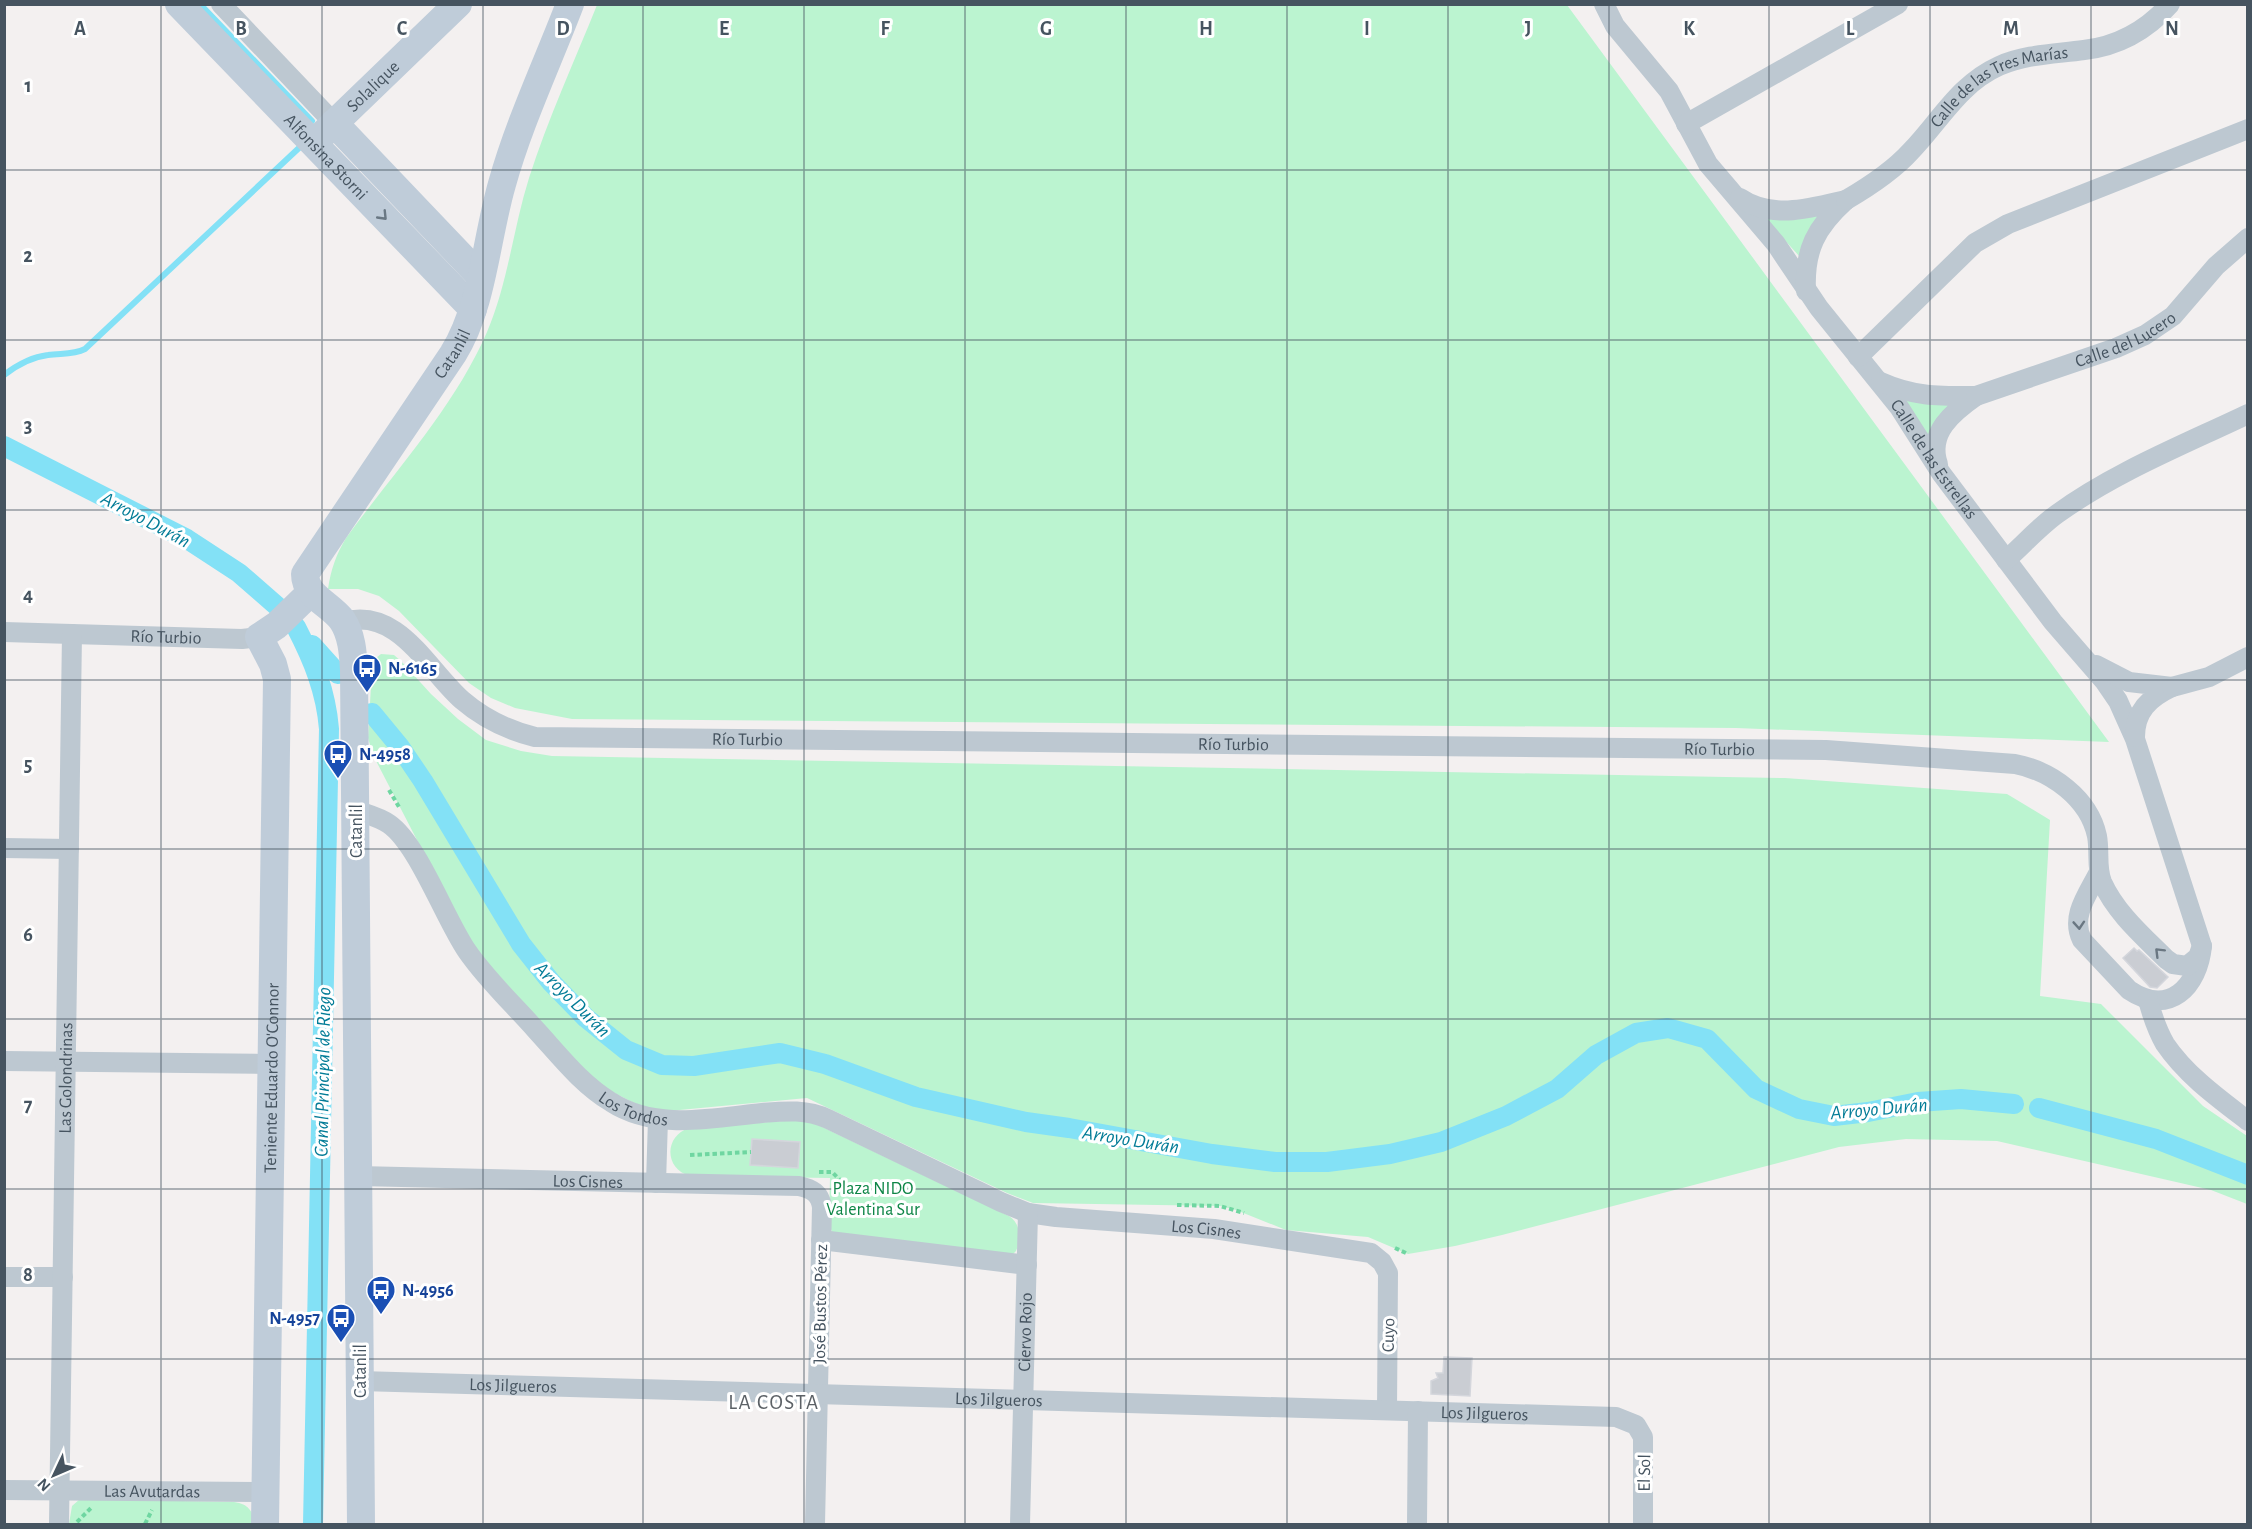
<svg xmlns="http://www.w3.org/2000/svg" width="2252" height="1529" font-family="'Alegreya Sans',sans-serif">
<style>
.green{fill:#bbf4d0}
.lines{fill:none;stroke-linecap:round;stroke-linejoin:round}
.stream{stroke:#83e1f6;stroke-width:6}
.canal{stroke:#83e1f6;stroke-width:20}
.building{fill:#cacdd3;stroke:#d4d6dc;stroke-width:1.5}
.path{stroke:#6fd6a1;stroke-width:4;stroke-dasharray:4.5 3;stroke-linecap:butt}
.street{stroke:#bdc8d1;stroke-width:20}
.secondary{stroke:#bfccd9;stroke-width:28}
.oneway{stroke:#6a7884}
.oneway2{stroke:#6a7782}
.grid{fill:none;stroke:#465460;stroke-width:1.5;stroke-opacity:0.55}
.labels{text-anchor:middle;stroke-width:6;stroke-linejoin:round;paint-order:stroke}
.street-label{font-size:18px;fill:#465460;stroke:#fff}
.transit-label{font-size:18px;font-weight:bold;fill:#164399;stroke:#fff;text-anchor:start}
.park-label{font-size:18px;fill:#0d8546;stroke:#fff}
.water-label{font-size:20px;font-style:italic;fill:#037c97;stroke:#fff}
.quarter-label{font-size:21px;letter-spacing:1.5px;fill:#5c6166;stroke:#fff}
.grid-label{font-size:20px;text-anchor:middle;font-weight:bold;fill:#465460;stroke:#fff;stroke-width:6;stroke-linejoin:round;paint-order:stroke}
</style>
<rect width="100%" height="100%" fill="#f3f0f0"/>
<!-- green -->
<path class="green" d="M597 5H1567L2109 742 1736 728 572 719 515 708 491 698 469 683 399 611 379 596 358 589H328C331 569 336 555 346 538 394 472 454 408 487 332 508 283 513 229 529 178 548 119 574 62 597 5Z
M1825 211 1800 257 1761 214Z
M1905 399 1954 402 1928 436Z
M381 654 394 655 401 661 431 694 458 719 486 740 521 751 552 756 1785 778 2007 794 2050 820 2040 996 2101 1004 2203 1106 2247 1136V1204L2211 1190 1997 1141 1906 1139 1839 1147 1502 1235 1455 1246 1408 1254 1368 1237 1286 1230 1236 1210 1220 1206 1033 1203 1007 1193 807 1098 669 1111 644 1107 630 1101 605 1088 587 1073 480 955 462 927 373 755 368 738 372 668V661Z
M797 1120 816 1124 1009 1216C1021 1224 1021 1238 1016 1251L1013 1254 832 1232 829 1223 830 1178 690 1176C664 1169 664 1136 689 1128Z
M80 1499 234 1502C249 1504 252 1511 256 1524H69L72 1506Z"/>
<g class="lines">
<!-- stream -->
<path class="stream" d="M200 4 312 121
M4 375C17 365 31 357 48 355 61 353 73 355 85 349L300 147"/>
<!-- canal -->
<path class="canal" d="M4 446 187 539 239 573 278 607
M296 627C313 660 326 691 329 729L313 1524
M312 645 338 674
M372 713 400 747 423 781 521 944 551 982 586 1018 626 1050 662 1065 694 1066 780 1053 825 1064 916 1097 1026 1122 1069 1128 1212 1154 1275 1162H1327L1390 1154 1441 1142 1506 1116 1557 1089 1596 1055 1636 1033 1668 1028 1707 1039 1756 1089 1799 1109 1834 1116 1868 1112 1918 1102 1961 1099 2014 1104
M2039 1108 2156 1139 2248 1175"/>
</g>
<!-- building -->
<path class="building" d="M2134 948 2137 951 2139 950 2168 977 2157 988 2150 987 2123 958Z
M752 1139 800 1142 798 1168 750 1165Z
M1444 1357 1472 1358 1470 1396 1431 1394V1381L1438 1378 1436 1373H1443Z"/>
<g class="lines">
<!-- path -->
<path class="path" d="M389 790 399 807
M690 1155 751 1152
M819 1172H832L839 1179 838 1194
M1177 1205 1220 1206 1244 1213
M1395 1248 1408 1254
M77 1522 91 1508
M145 1524 152 1510"/>
<!-- street -->
<g class="street">
<path d="M221 4 334 123"/>
<path id="s1" d="M1604 4 1615 26 1669 91 1708 164 1776 244 1819 308 1899 407 1941 473 2053 622 2105 682 2118 701 2135 739 2202 946C2198 987 2169 1017 2129 990L2082 940C2070 916 2088 894 2099 872"/>
<path d="M1686 124 1898 4"/>
<path d="M1740 198C1772 220 1812 208 1846 200 1816 227 1804 250 1806 291"/>
<path id="s2" d="M1846 200C1870 186 1893 171 1911 151 1940 121 1959 84 1999 66 2026 54 2055 54 2084 50 2118 46 2147 30 2170 4"/>
<path d="M1858 357 1975 243 2008 224 2248 129"/>
<path d="M1881 382C1914 397 1941 396 1976 396 1953 412 1927 433 1938 464"/>
<path id="s3" d="M1976 396 2116 348 2145 335 2173 316 2216 266 2248 238"/>
<path d="M2006 560C2023 545 2039 527 2057 514 2115 472 2183 445 2248 414"/>
<path id="s4" d="M343 622C398 606 427 669 462 700 484 719 507 730 535 737L1826 750 2015 764C2051 771 2089 798 2097 836 2100 852 2096 867 2102 882 2116 913 2143 936 2166 959L2173 964 2187 966 2198 957 2202 946"/>
<path id="s5" d="M4 632 242 639 259 637"/>
<path d="M2096 665 2129 682 2172 687C2149 698 2135 711 2135 737"/>
<path d="M2172 687 2209 677 2248 657"/>
<path id="s6" d="M355 810C366 814 379 817 389 824 418 844 445 919 467 951 487 980 513 1004 536 1030 559 1055 581 1084 611 1102 656 1131 712 1118 762 1113 786 1111 806 1109 828 1119L1001 1202 1028 1213 1056 1217 1214 1229 1371 1253 1382 1262 1388 1273 1387 1410"/>
<path d="M4 848 69 849"/>
<path d="M2148 1000C2152 1015 2157 1030 2165 1044 2186 1075 2218 1098 2248 1121"/>
<path d="M4 1061 272 1064"/>
<path id="s7" d="M358 1176 799 1186C812 1189 820 1193 822 1207L815 1524"/>
<path d="M656 1183 658 1119"/>
<path d="M821 1240 1027 1265"/>
<path d="M4 1277H63"/>
<path id="s8" d="M360 1381 1616 1417 1636 1425 1643 1437V1524"/>
<path id="s9" d="M4 1490 266 1492"/>
<path id="s10" d="M59 1524 72 634"/>
<path id="s11" d="M1020 1524 1028 1213"/>
<path d="M1417 1524 1418 1411"/>
</g>
<!-- secondary -->
<g class="secondary">
<path id="s12" d="M179 4 473 309"/>
<path d="M334 123 480 276"/>
<path id="s13" d="M321 136 458 4"/>
<path id="s14" d="M265 1524 277 679 273 664 259 637 277 625 311 592"/>
<path id="s15" d="M361 1524 354 670C353 653 352 635 342 620 330 604 305 596 305 574L453 354C483 306 486 239 502 184 519 123 547 64 570 4"/>
</g>
</g>
<!-- one-way arrows -->
<defs><path id="oneway-chevron" d="M-2-3.5L2.5 0L-2 3.5" fill="none" stroke-width="1.6" stroke-linecap="round" stroke-linejoin="round" transform="scale(1.5)"/></defs>
<use class="oneway" href="#oneway-chevron" transform="translate(383 216) rotate(46)"/>
<g class="oneway2">
<use href="#oneway-chevron" transform="translate(2079 925) rotate(86)"/>
<use href="#oneway-chevron" transform="translate(2159 952) rotate(-135)"/>
</g>
<!-- grid -->
<path class="grid" d="M161 4V1524M322 4V1524M483 4V1524M643 4V1524M804 4V1524M965 4V1524M1126 4V1524M1287 4V1524M1448 4V1524M1609 4V1524M1769 4V1524M1930 4V1524M2091 4V1524M4 170H2248M4 340H2248M4 510H2248M4 680H2248M4 849H2248M4 1019H2248M4 1189H2248M4 1359H2248"/>
<!-- icons -->
<defs>
<g id="bus-pin" transform="scale(1.5)"><path d="M0 17L-7.5 6A9.5 9.5 0 1 1 7.5 6Z" fill="#1a4fb4" stroke="#fff"/><path d="M-5-6H5V4H4V6H2V4H-2V6H-4V4H-5ZM-3.5-4V0h7V-4ZM-3.5 1.2v1.5H-2V1.2ZM2 1.2v1.5H3.5V1.2Z" fill="#fff"/></g>
</defs>
<g fill-rule="evenodd">
<use href="#bus-pin" x="367" y="668"/>
<use href="#bus-pin" x="338" y="754"/>
<use href="#bus-pin" x="381" y="1290"/>
<use href="#bus-pin" x="341" y="1318"/>
</g>
<g class="labels">
<!-- street labels -->
<g class="street-label">
<text dy="6" stroke="none"><textPath href="#s13" startOffset="72">Solalique</textPath></text>
<text dy="6" stroke="none"><textPath href="#s2" startOffset="196">Calle de las Tres Marías</textPath></text>
<text dy="6" stroke="none"><textPath href="#s12" startOffset="212">Alfonsina Storni</textPath></text>
<text dy="6" stroke="none"><textPath href="#s3" startOffset="160">Calle del Lucero</textPath></text>
<text dy="6" stroke="none"><textPath href="#s15" startOffset="1232">Catanlil</textPath></text>
<text dy="6" stroke="none"><textPath href="#s1" startOffset="564">Calle de las Estrellas</textPath></text>
<text dy="6" stroke="none"><textPath href="#s5" startOffset="162">Río Turbio</textPath></text>
<text dy="6" stroke="none"><textPath href="#s4" startOffset="446">Río Turbio</textPath></text>
<text dy="6" stroke="none"><textPath href="#s4" startOffset="932">Río Turbio</textPath></text>
<text dy="6" stroke="none"><textPath href="#s4" startOffset="1418">Río Turbio</textPath></text>
<text transform="translate(356 831) rotate(-90)" y="6">Catanlil</text>
<text dy="6" stroke="none"><textPath href="#s10" startOffset="446">Las Golondrinas</textPath></text>
<text dy="6" stroke="none"><textPath href="#s14" startOffset="446">Teniente Eduardo O'Connor</textPath></text>
<text dy="6" stroke="none"><textPath href="#s6" startOffset="420">Los Tordos</textPath></text>
<text dy="6" stroke="none"><textPath href="#s7" startOffset="230">Los Cisnes</textPath></text>
<text dy="6" stroke="none"><textPath href="#s6" startOffset="1018">Los Cisnes</textPath></text>
<text transform="translate(820 1304) rotate(-89)" y="6">José Bustos Pérez</text>
<text dy="6" stroke="none"><textPath href="#s11" startOffset="192">Ciervo Rojo</textPath></text>
<text transform="translate(1388 1335) rotate(-89)" y="6">Cuyo</text>
<text transform="translate(360 1371) rotate(-90)" y="6">Catanlil</text>
<text dy="6" stroke="none"><textPath href="#s8" startOffset="153">Los Jilgueros</textPath></text>
<text dy="6" stroke="none"><textPath href="#s8" startOffset="639">Los Jilgueros</textPath></text>
<text dy="6" stroke="none"><textPath href="#s8" startOffset="1125">Los Jilgueros</textPath></text>
<text transform="translate(1644 1473) rotate(-89)" y="6">El Sol</text>
<text dy="6" stroke="none"><textPath href="#s9" startOffset="148">Las Avutardas</textPath></text>
</g>
<!-- transit labels -->
<g class="transit-label">
<text x="388" y="674">N-6165</text>
<text x="359" y="760">N-4958</text>
<text x="402" y="1296">N-4956</text>
<text x="320" y="1324" text-anchor="end">N-4957</text>
</g>
<!-- park labels -->
<g class="park-label">
<text x="873" y="1194">Plaza NIDO<tspan x="873" dy="21">Valentina Sur</tspan></text>
</g>
<!-- water labels -->
<g class="water-label">
<text transform="translate(146 519) rotate(28)" y="7">Arroyo Durán</text>
<text transform="translate(573 999) rotate(45)" y="7">Arroyo Durán</text>
<text transform="translate(322 1072) rotate(-89)" y="7">Canal Principal de Riego</text>
<text transform="translate(1879 1108) rotate(-5)" y="7">Arroyo Durán</text>
<text transform="translate(1131 1139) rotate(9)" y="7">Arroyo Durán</text>
</g>
<!-- quarter labels -->
<g class="quarter-label">
<text x="774" y="1409">LA COSTA</text>
</g>
</g>
<g class="grid-label">
<text x="80" y="35">A</text>
<text x="241" y="35">B</text>
<text x="402" y="35">C</text>
<text x="563" y="35">D</text>
<text x="724" y="35">E</text>
<text x="885" y="35">F</text>
<text x="1046" y="35">G</text>
<text x="1206" y="35">H</text>
<text x="1367" y="35">I</text>
<text x="1528" y="35">J</text>
<text x="1689" y="35">K</text>
<text x="1850" y="35">L</text>
<text x="2011" y="35">M</text>
<text x="2172" y="35">N</text>
<text x="28" y="92">1</text>
<text x="28" y="262">2</text>
<text x="28" y="432">3</text>
<text x="28" y="601">4</text>
<text x="28" y="771">5</text>
<text x="28" y="941">6</text>
<text x="28" y="1111">7</text>
<text x="28" y="1281">8</text>
</g>
<!-- border -->
<rect width="2252" height="1529" fill="none" stroke="#465460" stroke-width="12"/>
<!-- north arrow -->
<g transform="translate(54 1475) rotate(226)" stroke="#ffffff" stroke-width="4.5" paint-order="stroke">
<path d="M0-4.5L10 22L0 15L-10 22Z" fill="#465460"/>
<text y="-9" font-size="16" font-weight="bold" text-anchor="middle" fill="#465460">N</text>
</g>
</svg>
